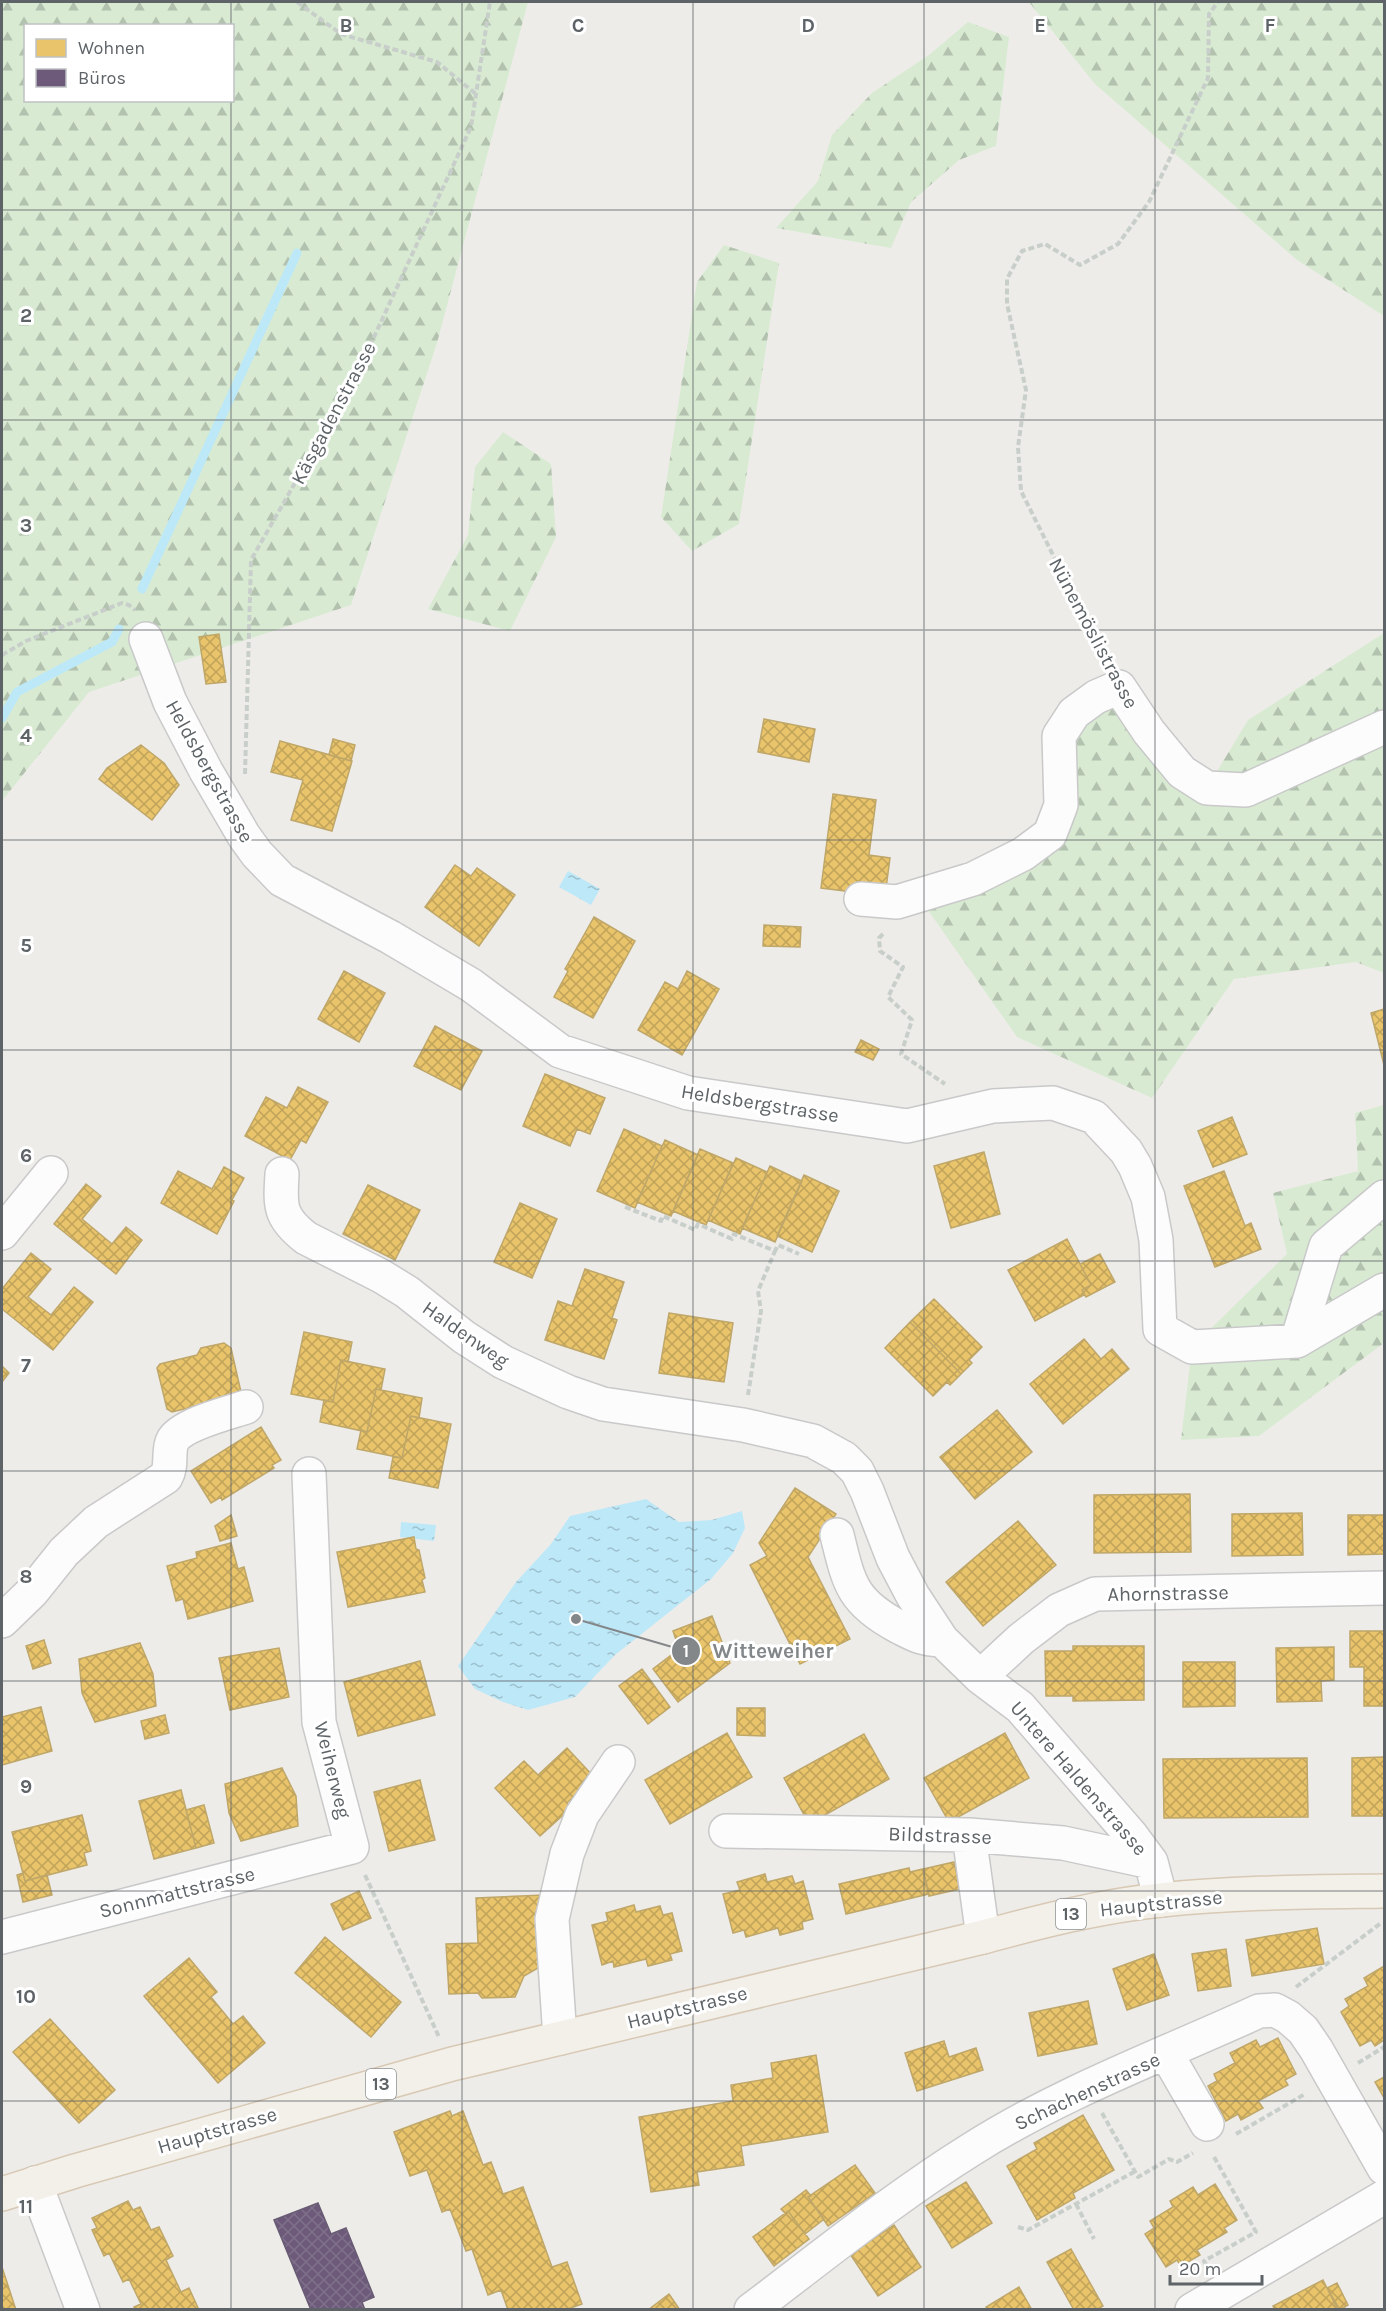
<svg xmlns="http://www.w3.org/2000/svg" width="1386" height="2311" font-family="Karla,sans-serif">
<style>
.forest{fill:url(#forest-firs);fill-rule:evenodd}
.water{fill:url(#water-ripples)}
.homes{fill:url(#homes-cross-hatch);stroke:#bfa769;stroke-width:1.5}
.offices{fill:url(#offices-cross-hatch);stroke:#685c74;stroke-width:1.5}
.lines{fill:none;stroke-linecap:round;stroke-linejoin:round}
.stream{stroke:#bde8f8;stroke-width:9}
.minor-casing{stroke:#c9c9ca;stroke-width:36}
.major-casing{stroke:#d8c9b5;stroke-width:36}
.path{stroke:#c8ceca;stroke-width:4;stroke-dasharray:6 3;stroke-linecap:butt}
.minor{stroke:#fcfcfc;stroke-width:33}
.major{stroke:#f3f0e9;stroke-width:33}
.grid{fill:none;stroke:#5d6367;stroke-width:1.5;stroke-opacity:0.55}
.labels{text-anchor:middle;stroke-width:6;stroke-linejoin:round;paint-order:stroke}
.shield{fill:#fff;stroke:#8e9295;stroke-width:1.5}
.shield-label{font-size:18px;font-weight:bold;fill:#5d6367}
.street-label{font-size:20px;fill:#5d6367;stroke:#fff}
.grid-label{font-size:20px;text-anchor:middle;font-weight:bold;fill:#5d6367;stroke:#fff;stroke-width:6;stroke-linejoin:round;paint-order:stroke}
.leader{fill:none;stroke:#838789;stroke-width:2}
.callout-dot{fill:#838789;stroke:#fff;stroke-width:2}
.mark-label{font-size:18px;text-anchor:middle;font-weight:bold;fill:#fff}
.callout-label{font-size:21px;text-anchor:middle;font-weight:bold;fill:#838789;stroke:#fff;stroke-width:6;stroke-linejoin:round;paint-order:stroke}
</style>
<defs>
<pattern id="forest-firs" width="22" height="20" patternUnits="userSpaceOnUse" patternTransform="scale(1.5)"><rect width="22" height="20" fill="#d8ebd2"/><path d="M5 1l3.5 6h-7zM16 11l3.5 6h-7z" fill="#b2c2ae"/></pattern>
<pattern id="water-ripples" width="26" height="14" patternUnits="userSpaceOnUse" patternTransform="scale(1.5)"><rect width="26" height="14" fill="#bde8f8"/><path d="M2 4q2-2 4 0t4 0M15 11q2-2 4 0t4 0" fill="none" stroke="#9dc0cd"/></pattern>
<pattern id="homes-cross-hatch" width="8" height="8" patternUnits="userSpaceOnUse" patternTransform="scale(1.5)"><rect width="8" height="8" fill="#e9c46a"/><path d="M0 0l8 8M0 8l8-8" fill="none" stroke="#c0a35b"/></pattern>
<pattern id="offices-cross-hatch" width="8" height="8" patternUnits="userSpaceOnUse" patternTransform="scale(1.5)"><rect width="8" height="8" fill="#6d597a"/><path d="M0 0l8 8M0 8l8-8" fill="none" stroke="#80718b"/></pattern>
</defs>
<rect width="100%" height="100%" fill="#eeece9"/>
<!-- forest -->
<path class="forest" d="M2 2H528L437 343 351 605 89 692 2 801ZM26 26H232V100H26Z
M1029 2H1384V316L1297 260 1095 84Z
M968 22 1009 37 996 146 959 160 911 202 891 248 776 228 818 181 832 135 872 93 929 55Z
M724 245 779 263 739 524 692 551 661 517 697 282Z
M503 432 551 464 556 537 510 631 428 609 468 535 475 467Z
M1384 633V973L1356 962 1234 979 1152 1098 1017 1037 918 896 1050 834 1059 736 1119 687 1207 788 1248 720Z
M1384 1105V1343L1259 1436 1181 1440 1192 1347 1287 1254 1273 1193 1358 1171 1355 1113Z"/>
<!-- water -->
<path class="water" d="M568 871 600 889 591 905 559 887Z
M646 1499 679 1522 712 1520 742 1511 745 1528 733 1553 711 1579 615 1655 575 1697 528 1710 503 1702 475 1689 458 1666 516 1582 551 1544 570 1516Z
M401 1522 436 1525 434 1541 400 1537Z"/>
<!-- homes -->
<path class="homes" d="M219 634 226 682 206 684 199 637Z
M764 719 815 729 809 762 758 752Z
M333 739 355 745 351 761 329 755Z
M280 741 352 761 332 831 291 820 303 780 271 772Z
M141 745 164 763 179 785 152 820 99 779 107 768Z
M833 794 876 800 869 855 890 858 885 896 821 888Z
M455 865 471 876 477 868 515 895 479 946 425 907Z
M594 917 635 941 593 1018 554 997 568 971 565 969Z
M764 925 801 927 800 947 763 946Z
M344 971 385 993 359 1042 318 1019Z
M687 971 719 989 682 1055 638 1030 665 982 678 989Z
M1384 1009V1065L1371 1013Z
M435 1026 482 1051 461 1090 414 1066Z
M861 1040 879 1049 873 1060 855 1052Z
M545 1074 605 1098 590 1134 577 1129 570 1146 523 1126Z
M298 1087 328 1102 306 1143 301 1140 290 1160 245 1136 266 1097 287 1108Z
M1232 1117 1247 1154 1213 1167 1198 1131Z
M624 1129 662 1146 635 1208 597 1191Z
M665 1140 698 1155 671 1216 637 1202Z
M700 1149 733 1163 706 1225 673 1211Z
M984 1152 1000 1214 951 1228 934 1166Z
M736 1158 767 1172 740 1234 708 1220Z
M770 1166 802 1181 775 1242 742 1228Z
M224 1167 244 1178 232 1200 234 1201 217 1234 161 1203 178 1171 212 1189Z
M1224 1171 1245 1226 1251 1223 1261 1249 1215 1267 1184 1186Z
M804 1175 839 1191 812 1252 777 1236Z
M86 1184 101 1196 82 1219 112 1244 126 1227 142 1240 116 1274 54 1224Z
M368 1185 420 1210 395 1260 343 1234Z
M520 1203 557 1219 532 1278 494 1262Z
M1067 1239 1091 1285 1082 1290 1084 1295 1035 1321 1008 1270Z
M31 1253 51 1269 28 1297 51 1315 74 1287 93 1302 53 1350 2 1309V1289Z
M1100 1254 1115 1282 1086 1297 1082 1290 1091 1285 1080 1264Z
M585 1269 624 1282 612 1318 617 1320 604 1359 545 1340 558 1301 572 1306Z
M934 1299 982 1347 969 1360 972 1363 961 1374 910 1322Z
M669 1313 733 1323 724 1382 659 1373Z
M910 1322 961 1374 950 1385 947 1382 933 1396 885 1348Z
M304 1332 352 1342 348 1362 341 1360 333 1402 291 1394Z
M1084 1339 1101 1359 1112 1349 1129 1369 1063 1424 1030 1384Z
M224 1343 231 1348 241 1392 237 1396 172 1412 167 1409 157 1368 160 1364 197 1355 201 1348Z
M341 1360 385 1369 381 1390 376 1389 367 1432 320 1422 324 1400 333 1402Z
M2 1366 9 1373 2 1382Z
M376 1389 422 1398 419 1418 411 1416 402 1458 357 1449 361 1430 367 1432Z
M997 1410 1032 1452 975 1499 940 1457Z
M411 1416 451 1424 438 1488 389 1478 393 1457 402 1458Z
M261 1427 281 1460 272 1465 274 1468 222 1500 221 1497 211 1503 191 1471Z
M795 1488 836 1514 808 1557 850 1639 800 1664 750 1565 767 1556 759 1543Z
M1190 1494 1191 1552 1094 1553V1495Z
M1302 1513 1303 1555 1232 1556V1514Z
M231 1515 237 1536 220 1541 215 1526Z
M1348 1515H1384V1554L1348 1555Z
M1018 1521 1056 1565 983 1626 946 1582Z
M414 1537 416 1549 419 1550 425 1578 422 1580 425 1592 348 1607 337 1552Z
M231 1543 238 1569 244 1567 253 1601 188 1619 183 1599 176 1601 167 1566 197 1558 196 1552Z
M712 1616 730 1663 678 1702 653 1669 679 1649 673 1631Z
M1350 1631H1384V1706H1364V1667H1350Z
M44 1640 51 1663 33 1669 26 1646Z
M140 1643 153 1674 156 1706 95 1722 82 1693 79 1659Z
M1073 1646H1144V1700L1073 1701V1696H1046L1045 1651H1073Z
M1334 1647V1680L1321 1681 1322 1701 1277 1702 1276 1648Z
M279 1648 289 1697 230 1710 219 1658Z
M420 1661 435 1715 358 1736 344 1682Z
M1183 1662H1235V1706L1183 1707Z
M642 1669 670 1707 648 1724 619 1686Z
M41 1707 52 1751 2 1765V1717Z
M737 1708H765V1736L737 1735Z
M165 1715 169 1733 145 1739 141 1721Z
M727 1733 752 1777 670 1824 645 1780Z
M1005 1733 1029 1778 949 1822 924 1778Z
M864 1734 889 1779 809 1824 784 1778Z
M567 1748 594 1777 567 1803 571 1808 540 1836 495 1788 524 1761 538 1775Z
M1384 1757V1816H1352V1758Z
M1307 1758 1308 1817 1164 1818 1163 1759Z
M282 1768 296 1796 298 1826 241 1841 229 1813 225 1784Z
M420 1780 435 1840 389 1851 374 1792Z
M181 1790 196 1848 154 1859 139 1801Z
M204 1805 214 1843 196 1848 186 1810Z
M82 1815 91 1851 84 1853 87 1865 25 1881 12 1832Z
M954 1862 960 1889 929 1896 923 1869Z
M909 1868 910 1872 923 1869 929 1894 846 1914 839 1884Z
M23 1873 25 1881 47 1875 52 1895 23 1902 17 1875Z
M765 1874 767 1882 792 1876 795 1884 803 1881 813 1919 802 1922 803 1929 780 1935 778 1928 746 1937 744 1930 733 1933 723 1894 740 1890 737 1882Z
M359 1891 371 1918 343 1930 331 1904Z
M544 1895 543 1965 524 1976 515 1997 482 1998 478 1993 449 1994 446 1944 478 1943 476 1898Z
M634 1905 636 1912 660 1906 663 1915 672 1913 682 1951 670 1954 672 1960 648 1966 646 1959 614 1967 613 1961 602 1965 592 1925 608 1921 606 1913Z
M1317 1928 1324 1964 1252 1976 1246 1940Z
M325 1937 401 2002 371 2037 295 1973Z
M1226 1949 1231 1986 1198 1991 1192 1954Z
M1154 1954 1169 1995 1127 2010 1113 1969Z
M189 1958 217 1992 211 1997 233 2024 243 2016 265 2043 218 2083 144 1996Z
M1384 1966V2040L1375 2046 1371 2040 1360 2046 1341 2012 1349 2006 1345 1999 1368 1986 1364 1978Z
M1088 2001 1097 2044 1038 2056 1029 2013Z
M50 2019 115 2090 79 2123 13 2052Z
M1278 2038 1296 2074 1285 2080 1288 2085 1258 2101 1263 2108 1241 2120 1238 2114 1226 2121 1208 2086 1217 2081 1214 2074 1235 2063 1230 2053 1256 2040 1260 2047Z
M944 2041 949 2057 976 2048 983 2070 917 2091 905 2053Z
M816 2055 828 2132 741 2146 744 2165 697 2172 699 2185 651 2192 639 2117 733 2101 731 2085 773 2078 771 2063Z
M1384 2077V2098L1375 2082Z
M450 2111 452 2116 463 2111 483 2165 491 2162 503 2194 523 2187 552 2267 567 2262 582 2304 565 2310H508L501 2290 488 2295 472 2249 466 2251 450 2209 442 2212 427 2170 410 2176 394 2132Z
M1083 2115 1114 2170 1073 2193 1075 2198 1037 2220 1007 2166 1037 2149 1034 2143Z
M855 2165 875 2193 828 2226 808 2197Z
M966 2182 992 2223 952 2248 926 2206Z
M1215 2184 1237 2220 1224 2228 1227 2232 1197 2250 1200 2255 1181 2266 1177 2260 1166 2267 1145 2234 1154 2228 1150 2221 1173 2207 1170 2201 1193 2187 1198 2195Z
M806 2190 811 2196 808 2197 824 2219 805 2234 788 2211 785 2213 781 2209Z
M128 2201 133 2210 140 2207 151 2230 159 2227 173 2256 166 2260 181 2292 189 2288 199 2310H135L134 2307 141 2304 129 2279 123 2282 109 2253 104 2256 92 2230 97 2228 92 2218Z
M788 2211 809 2239 774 2266 753 2237Z
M894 2225 921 2267 878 2296 850 2254Z
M1071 2249 1103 2306 1096 2310H1074L1047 2262Z
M2 2267 16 2310H2Z
M1323 2280 1338 2310H1275L1273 2306Z
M1337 2283 1348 2305 1340 2310 1327 2288Z
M1019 2287 1032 2310H987L986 2307Z
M669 2294 680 2310H648Z"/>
<!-- offices -->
<path class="offices" d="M318 2203 331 2234 346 2228 374 2297 362 2302 365 2310H311L274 2220Z"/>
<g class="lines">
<!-- stream -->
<path class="stream" d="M142 589 297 253
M2 718 17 692 112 642 119 629"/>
<!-- minor casing -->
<g class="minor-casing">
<path id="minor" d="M146 639 170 702 206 771 244 836 257 854 282 880 390 937 471 985 560 1051 688 1093 907 1126 993 1106 1053 1103 1094 1117 1126 1151 1135 1166 1148 1197 1156 1240 1160 1329 1192 1347 1297 1341 1384 1290
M861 899 897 902 973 879 1023 854 1050 834 1061 805 1059 736 1074 713 1096 697 1119 687 1149 732 1182 772 1207 788 1246 790 1384 727
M282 1174C280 1206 279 1217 306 1238L381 1276 407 1292 464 1337 503 1362 568 1392 603 1404 743 1425 813 1441 844 1458 857 1471 867 1491 893 1558 913 1596 942 1640 980 1677 1020 1707 1131 1835 1151 1862 1161 1900
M2 1233 51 1173
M1297 1341 1326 1246 1384 1197
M837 1535C849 1584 852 1602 899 1627 917 1636 921 1639 942 1640
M2 1621 32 1592 64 1552 96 1522 166 1477C173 1465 167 1451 173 1440 183 1424 228 1413 246 1407
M980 1677 1021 1639 1059 1610 1095 1594 1384 1588
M726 1831 969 1835 1063 1843 1151 1862
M969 1835 983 1937
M2 1937 352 1847 319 1722 309 1474
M560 2038 552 1919 567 1854 582 1815 618 1762
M1166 2053 1207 2124
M35 2183 83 2310
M751 2310C824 2255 895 2197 972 2149 1062 2092 1163 2055 1259 2011L1275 2010 1288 2017 1303 2030 1316 2049 1384 2168
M1192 2310 1384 2197"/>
</g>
<!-- major casing -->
<g class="major-casing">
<path id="major" d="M2 2194 75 2171 452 2064 983 1937C1042 1921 1101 1906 1161 1900 1235 1892 1310 1892 1384 1891"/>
</g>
<!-- path -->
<path class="path" d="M297 2 341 34 437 62 476 94
M2 655 26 641 122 603 129 605 135 610
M1105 659 1021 491 1018 447 1026 390 1007 304V279L1022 251 1045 244 1080 265 1118 244 1149 202 1208 78 1209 14 1218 2
M245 774 251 560 356 376 471 127 490 2
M883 934 879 938 880 951 903 967 888 997 912 1020 901 1054 945 1084
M625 1207 661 1221 663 1216 695 1230 698 1224 732 1239 734 1234 775 1251 778 1245 799 1254
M748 1395 761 1311 758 1291 775 1251
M365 1875 439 2037
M1296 1987 1381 1923
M1358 2063 1384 2047
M1102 2113 1138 2177 1169 2159 1177 2162 1193 2153
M1236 2134 1305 2094
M1076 2204 1094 2239
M1018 2227 1028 2230 1134 2172
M1206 2265 1204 2261 1256 2232 1213 2155"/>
<!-- minor -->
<use href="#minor" class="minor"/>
<!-- major -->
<use href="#major" class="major"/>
</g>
<!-- grid -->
<path class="grid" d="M231 2V26M462 2V2310M693 2V2310M924 2V2310M1155 2V2310M231 100V2310M2 210H1384M2 420H1384M2 630H1384M2 840H1384M2 1050H1384M2 1261H1384M2 1471H1384M2 1681H1384M2 1891H1384M2 2101H1384"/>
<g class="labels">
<!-- shield labels -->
<g class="shield">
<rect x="1056" y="1899" width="30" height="30" rx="4.5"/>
<rect x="366" y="2069" width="30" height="30" rx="4.5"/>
</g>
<g class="shield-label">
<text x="1071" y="1920">13</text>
<text x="381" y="2090">13</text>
</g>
<!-- street labels -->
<g class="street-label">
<text transform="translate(333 413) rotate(-62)" y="7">Käsgadenstrasse</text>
<text transform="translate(1094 633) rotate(62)" y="7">Nünemöslistrasse</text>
<text transform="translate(210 771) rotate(61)" y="7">Heldsbergstrasse</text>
<text transform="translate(760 1103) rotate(9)" y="7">Heldsbergstrasse</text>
<text transform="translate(466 1334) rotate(35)" y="7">Haldenweg</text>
<text transform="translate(1168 1593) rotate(-1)" y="7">Ahornstrasse</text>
<text transform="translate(333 1770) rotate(76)" y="7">Weiherweg</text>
<text transform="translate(1079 1778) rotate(49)" y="7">Untere Haldenstrasse</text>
<text transform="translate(940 1835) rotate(2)" y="7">Bildstrasse</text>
<text transform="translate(177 1892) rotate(-14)" y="7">Sonnmattstrasse</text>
<text transform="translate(1161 1903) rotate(-6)" y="7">Hauptstrasse</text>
<text transform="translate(687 2007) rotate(-14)" y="7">Hauptstrasse</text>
<text transform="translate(1087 2091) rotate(-25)" y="7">Schachenstrasse</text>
<text transform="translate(217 2130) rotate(-16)" y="7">Hauptstrasse</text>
</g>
</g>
<g class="grid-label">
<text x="346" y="32">B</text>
<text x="578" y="32">C</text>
<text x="808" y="32">D</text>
<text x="1040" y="32">E</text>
<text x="1270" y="32">F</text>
<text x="26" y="322">2</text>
<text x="26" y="532">3</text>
<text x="26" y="742">4</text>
<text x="26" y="952">5</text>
<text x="26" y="1162">6</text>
<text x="26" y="1372">7</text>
<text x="26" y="1583">8</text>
<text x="26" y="1793">9</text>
<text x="26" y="2003">10</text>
<text x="26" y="2213">11</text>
</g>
<!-- callouts -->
<path class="leader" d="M576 1619L686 1651"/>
<g class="callout-dot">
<circle cx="576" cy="1619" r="6"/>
<circle cx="686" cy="1651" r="15"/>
</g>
<g class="mark-label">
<text x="686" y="1657">1</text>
</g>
<g class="callout-label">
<text x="773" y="1658">Witteweiher</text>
</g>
<!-- border -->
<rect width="1386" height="2311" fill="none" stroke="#5d6367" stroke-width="6"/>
<!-- legend -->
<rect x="24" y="24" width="210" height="78" fill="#ffffff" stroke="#bec1c2" stroke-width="1.5"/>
<rect x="36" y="39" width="30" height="18" fill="#e9c46a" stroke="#bec1c2" stroke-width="1.5"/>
<text x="78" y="54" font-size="18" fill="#5d6367">Wohnen</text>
<rect x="36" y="69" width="30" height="18" fill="#6d597a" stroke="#bec1c2" stroke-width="1.5"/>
<text x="78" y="84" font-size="18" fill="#5d6367">Büros</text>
<!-- scale -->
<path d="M1170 2275v9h92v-9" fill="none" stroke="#5d6367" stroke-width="3"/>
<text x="1179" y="2275" font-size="18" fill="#5d6367" stroke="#ffffff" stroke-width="4.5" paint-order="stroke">20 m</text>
</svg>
